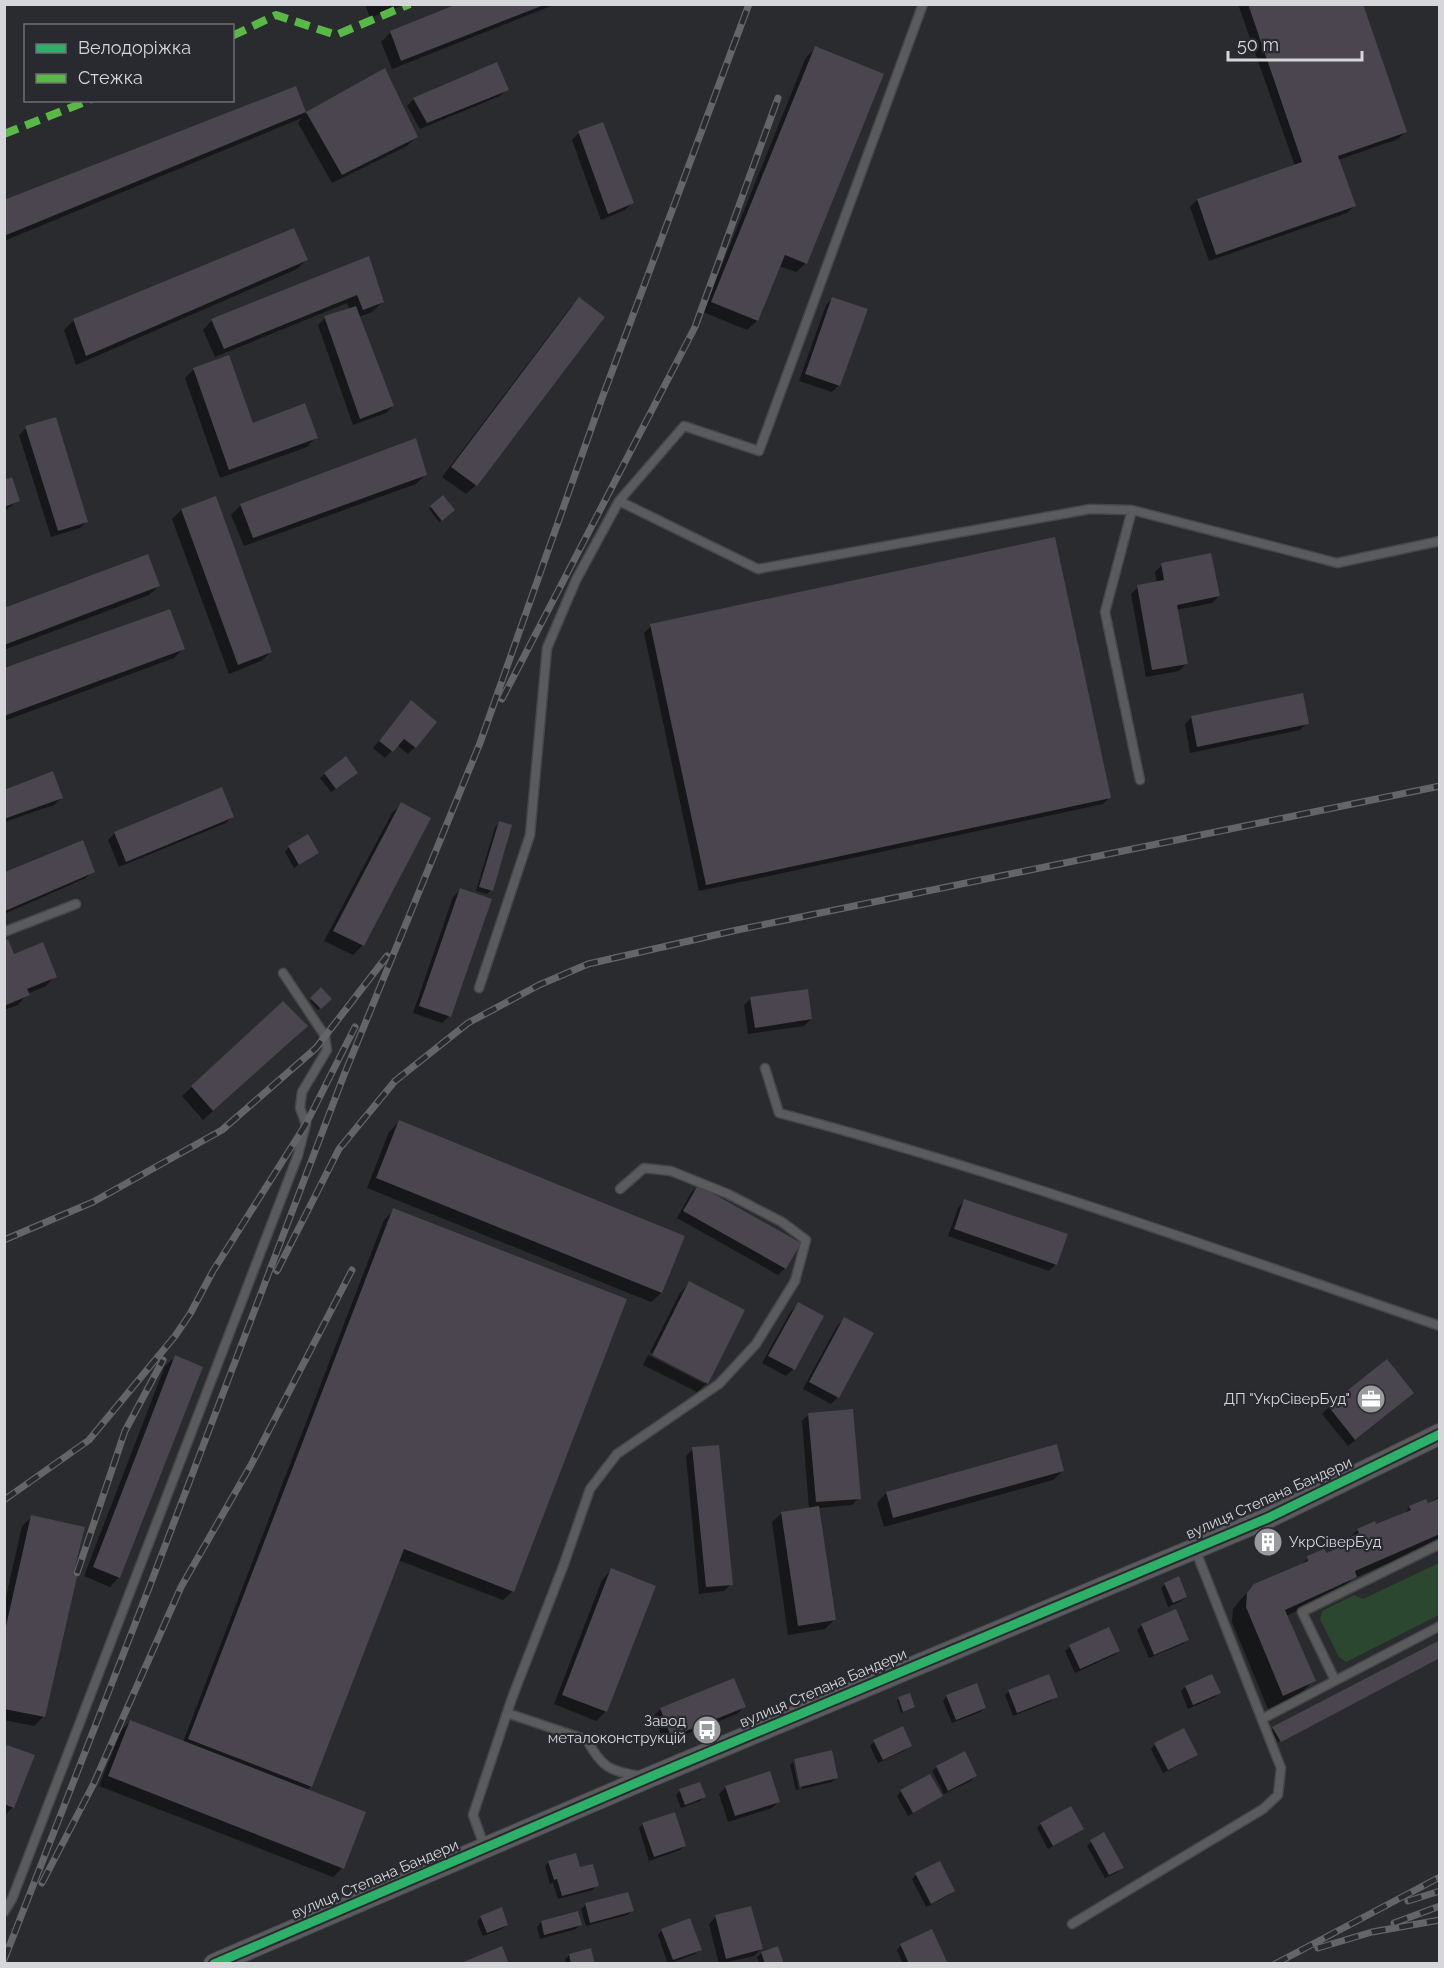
<svg xmlns="http://www.w3.org/2000/svg" width="1444" height="1968" font-family="Raleway,sans-serif">
<style>
.green{fill:#2c472f}
.shadow{fill:#0007}
.building{fill:#4a454e}
.lines{fill:none;stroke-linecap:round;stroke-linejoin:round}
.service-casing{stroke:#454749;stroke-width:11}
.tertiary-casing{stroke:#454749;stroke-width:22}
.service{stroke:#5b5b5e;stroke-width:8}
.tertiary{stroke:#5b5b5e;stroke-width:20}
.rail-casing{stroke:#646567;stroke-width:7}
.rail{stroke:#282a2f;stroke-width:4.5;stroke-dasharray:14;stroke-linecap:butt}
.quiet{stroke:#58b947;stroke-width:8;stroke-dasharray:15 8;stroke-linecap:butt}
.cycleway-casing{stroke:#282a2f;stroke-width:13}
.cycleway{stroke:#2db169;stroke-width:9}
.labels{text-anchor:middle;stroke-width:4.5;stroke-linejoin:round;paint-order:stroke}
.poi-label{font-size:15px;fill:#d5d7da;stroke:#282a2f;text-anchor:end}
.street-label{font-size:15px;fill:#d5d7da;stroke:#282a2f}
</style>
<rect width="100%" height="100%" fill="#292b2e"/>
<!-- green -->
<path class="green" d="M1439 1563V1615L1346 1662 1339 1657 1320 1619 1322 1611 1354 1595 1363 1599Z"/>
<!-- shadow -->
<path class="shadow" d="M365 4H406L370 18Z
M461 4H556L392 69 381 42 391 32Z
M1238 4H1361L1405 132 1398 139 1338 160 1354 206 1347 213 1209 261 1190 207 1197 200 1295 166Z
M816 48 806 263 796 272 779 266 757 321 747 330 703 312 806 57Z
M384 70 416 137 407 146 332 183 298 123 302 118 4 241V202L295 88 306 114Z
M507 89 500 96 420 129 407 106 414 99Z
M602 124 632 203 625 210 601 220 572 140 579 133Z
M368 258 382 302 372 312 359 317 393 406 386 413 353 425 318 325 325 318 350 310 347 303 215 357 203 330 212 320Z
M306 260 297 269 76 365 64 330 74 320Z
M833 298 839 385 832 392 799 381 826 305Z
M579 299 476 485 466 494 442 477 570 308Z
M194 369 252 425 316 437 307 447 220 478 185 378Z
M26 428 87 521 80 528 51 537 19 435Z
M425 475 416 484 244 546 231 515 241 505Z
M4 481 18 500 4 512Z
M442 497 453 510 439 522 429 509Z
M215 498 271 652 261 661 229 674 172 519 181 510Z
M1162 565 1219 596 1212 603 1176 610 1186 664 1179 671 1146 677 1131 594 1138 587 1157 583 1155 572Z
M159 586 149 595 4 650V609Z
M651 626 1110 797 1103 804 699 891 644 633Z
M183 649 174 658 4 721V670Z
M405 709 415 747 408 754 397 745 385 758 373 748Z
M1192 717 1307 723 1300 730 1190 753 1185 724Z
M325 774 352 778 331 792 320 778Z
M4 792 61 798 54 805 4 822Z
M402 804 429 818 362 946 353 955 324 941 392 813Z
M233 816 226 823 119 867 108 840 115 833Z
M499 823 491 890 487 894 476 891 495 827Z
M82 842 93 871 86 878 4 914V874Z
M289 847 317 853 294 868 285 852Z
M460 890 449 1016 442 1023 413 1013 453 897Z
M4 943 14 956 55 976 46 986 27 994 18 1005 4 1010Z
M321 989 330 999 318 1010 310 1001Z
M751 998 811 1019 804 1026 748 1034 744 1005Z
M297 1036 203 1120 182 1096 192 1087Z
M399 1122 683 1237 661 1293 651 1302 367 1188 389 1132Z
M698 1186 799 1244 785 1268 778 1275 677 1218 691 1193Z
M965 1200 1056 1264 1049 1271 948 1236 958 1208Z
M393 1210 513 1591 503 1600 398 1560 311 1786 307 1791 342 1868 333 1877 99 1786 121 1731 130 1721 183 1742 384 1220Z
M689 1283 707 1383 697 1392 643 1365 648 1355 705 1384V1381L650 1352 680 1293Z
M798 1304 822 1317 793 1369 786 1376 762 1363 791 1311Z
M844 1319 838 1397 831 1404 803 1389 837 1326Z
M175 1357 119 1577 110 1587 84 1576 165 1366Z
M1405 1400 1348 1446 1322 1414 1329 1407Z
M809 1414 859 1498 852 1505 818 1508 834 1620 825 1629 788 1635 772 1522 782 1513 809 1509 802 1421Z
M693 1449 731 1584 724 1591 699 1594 686 1456Z
M1063 1471 1053 1480 884 1527 877 1503 886 1493Z
M1440 1496V1541L1352 1579 1341 1591 1286 1616 1314 1680 1299 1695 1268 1709 1232 1622 1233 1609 1240 1600 1255 1585 1299 1567 1308 1558 1332 1552 1358 1530 1375 1526 1402 1516 1410 1507 1427 1504Z
M32 1517 71 1576 43 1717 34 1726 4 1720V1606L22 1526Z
M611 1570 606 1711 596 1721 554 1704 602 1580Z
M1165 1584 1186 1597 1181 1601 1168 1607 1161 1588Z
M1142 1625 1187 1640 1183 1644 1149 1658 1137 1630Z
M1070 1647 1119 1651 1114 1655 1075 1673 1065 1651Z
M1440 1658 1278 1742 1271 1730 1273 1728Z
M1185 1687 1219 1693 1215 1697 1188 1709 1181 1691Z
M1009 1691 1056 1696 1051 1701 1013 1716 1005 1695Z
M947 1696 985 1708 980 1712 952 1723 943 1701Z
M899 1699 914 1707 901 1713 897 1700Z
M744 1707 737 1714 664 1743 654 1716 661 1709Z
M874 1742 910 1745 906 1750 878 1763 870 1746Z
M1155 1744 1196 1754 1191 1759 1163 1773 1151 1749Z
M4 1749 13 1807 6 1814 4 1813Z
M794 1760 837 1777 832 1782 802 1789Z
M793 1762 799 1790H796L790 1765Z
M937 1767 975 1776 971 1781 944 1794 932 1771Z
M726 1787 779 1801 772 1808 728 1822 719 1794Z
M680 1791 704 1797 700 1801 681 1808 676 1795Z
M901 1791 941 1796 908 1816 897 1796Z
M643 1824 684 1846 680 1850 649 1861 639 1828Z
M1041 1824 1082 1829 1048 1849 1037 1828Z
M1091 1842 1122 1868 1118 1872 1105 1878 1087 1846Z
M549 1862 578 1869 597 1885 593 1890 558 1899 553 1883 550 1884 545 1866Z
M916 1875 953 1891 949 1895 926 1907 912 1879Z
M586 1905 632 1911 627 1915 586 1926 581 1909Z
M481 1917 507 1924 502 1929 483 1936 477 1922Z
M716 1917 761 1949 754 1956 719 1964 709 1924Z
M541 1922 580 1925 576 1929 540 1939 537 1927Z
M662 1930 700 1949 695 1954 668 1964 658 1935Z
M901 1945 946 1964H903L897 1950Z
M762 1953 783 1964H760L757 1957Z
M570 1955 594 1964H566L565 1959Z"/>
<!-- building -->
<path class="building" d="M457 4H544V5L401 61 390 31Z
M1248 4H1363L1407 132 1338 156 1356 206 1216 255 1197 199 1302 162Z
M815 46 884 74 807 264 785 255 758 321 711 302Z
M497 62 509 90 427 123 413 98Z
M385 68 418 137 342 175 306 112Z
M296 86 306 112 4 236V200Z
M603 122 634 203 608 214 578 131Z
M294 228 308 260 86 356 73 319Z
M369 256 384 302 363 310 357 295 224 349 211 319Z
M579 297 605 317 477 486 451 467Z
M832 297 868 309 840 386 805 374Z
M356 306 394 406 360 419 324 316Z
M229 355 253 423 305 403 318 438 229 470 193 368Z
M56 417 88 522 58 531 25 426Z
M416 438 427 475 253 538 240 504Z
M12 477 20 501 4 507V480Z
M443 495 455 510 442 521 430 506Z
M216 496 272 652 238 665 181 509Z
M1055 537 1111 798 706 885 650 624Z
M1211 553 1220 596 1177 605 1188 664 1152 670 1137 585 1164 580 1161 563Z
M148 554 160 586 4 645V608Z
M170 609 185 649 4 716V668Z
M1303 693 1309 724 1197 747 1191 716Z
M411 700 437 722 416 748 404 739 393 752 379 741Z
M346 756 358 773 336 789 324 773Z
M53 771 63 798 4 819V790Z
M222 787 234 817 126 862 114 832Z
M401 802 431 818 364 946 333 931Z
M499 821 512 825 493 891 479 887Z
M308 834 319 853 299 865 288 846Z
M83 840 95 872 5 911V872Z
M460 888 492 899 451 1017 419 1006Z
M8 939 14 954 43 942 57 977 27 989 30 995 4 1006V941Z
M321 987 332 999 321 1009 310 998Z
M808 989 812 1019 755 1028 750 997Z
M283 1001 308 1026 213 1111 191 1086Z
M399 1120 685 1236 662 1293 376 1178Z
M698 1185 801 1243 786 1269 683 1211Z
M964 1199 1068 1234 1057 1265 954 1229Z
M393 1208 627 1299 514 1592 404 1549 312 1787 188 1739Z
M689 1281 745 1310 708 1384 652 1355Z
M798 1302 824 1316 795 1370 768 1356Z
M844 1317 874 1333 839 1398 809 1382Z
M175 1355 203 1367 120 1578 93 1567Z
M1387 1359 1414 1393 1355 1440 1328 1406Z
M853 1409 861 1499 816 1502 808 1413Z
M1057 1444 1064 1471 893 1518 886 1492Z
M719 1445 733 1585 706 1587 692 1447Z
M1440 1498V1534L1355 1571 1357 1577 1285 1610 1316 1681 1283 1696 1246 1607 1247 1593 1254 1584 1308 1561 1307 1556 1324 1549 1327 1553 1344 1545 1342 1541 1359 1533 1357 1529 1375 1521 1376 1524 1411 1510 1409 1506 1426 1499 1428 1503Z
M819 1506 836 1620 798 1626 781 1512Z
M31 1515 85 1527 73 1575 77 1577 45 1717 4 1709V1635Z
M1273 1536 1275 1541 1263 1547 1260 1542Z
M611 1568 656 1586 607 1712 562 1695Z
M1179 1576 1187 1597 1173 1603 1164 1583Z
M1176 1609 1189 1640 1154 1655 1141 1624Z
M1109 1627 1120 1651 1080 1669 1069 1645Z
M1440 1640V1658L1281 1742 1272 1727Z
M1049 1674 1058 1697 1017 1713 1008 1690Z
M1212 1674 1221 1693 1193 1705 1185 1686Z
M734 1678 746 1707 671 1737 660 1708Z
M977 1683 986 1708 956 1720 946 1695Z
M910 1693 915 1707 903 1712 898 1697Z
M130 1720 366 1812 344 1869 108 1776Z
M903 1726 912 1746 883 1760 873 1740Z
M1184 1728 1198 1755 1168 1770 1154 1743Z
M7 1745 35 1755 14 1808 4 1804V1750Z
M832 1750 838 1778 800 1787 794 1759Z
M965 1751 977 1776 948 1791 936 1766Z
M770 1771 780 1802 735 1816 725 1786Z
M930 1774 943 1796 913 1813 900 1790Z
M700 1782 706 1797 685 1805 679 1789Z
M1071 1806 1084 1829 1053 1846 1040 1823Z
M675 1812 686 1846 654 1857 642 1823Z
M1104 1832 1124 1868 1109 1875 1090 1840Z
M576 1853 580 1867 593 1864 599 1886 562 1896 557 1879 554 1880 548 1861Z
M940 1861 955 1891 931 1904 915 1873Z
M628 1892 634 1911 590 1923 585 1903Z
M751 1906 763 1949 726 1959 715 1915Z
M502 1907 508 1925 487 1933 480 1916Z
M578 1911 582 1925 544 1935 541 1921Z
M690 1918 702 1950 673 1960 661 1929Z
M932 1929 948 1964H909L900 1944Z
M502 1946 509 1964H461V1963Z
M778 1946 784 1964H765L761 1952Z
M591 1948 595 1964H571L569 1954Z"/>
<g class="lines">
<!-- service casing -->
<g class="service-casing">
<path id="service" d="M619 501 758 569 1090 509 1132 510 1337 563 1440 541
M1132 510 1105 612 1140 780
M4 932 76 904
M479 988 530 835 547 648 576 580 619 501 684 426 759 451 923 4
M765 1068 779 1113C1003 1172 1221 1251 1440 1326
M1335 1680 1302 1612 1440 1544
M507 1713 587 1740C602 1768 610 1771 640 1776
M1262 1719 1440 1626
M485 1848 473 1815 512 1698 564 1564 590 1489 617 1454 719 1384 756 1344 795 1281 806 1240 782 1222 728 1194 671 1171 644 1168 620 1189
M4 1912 12 1899 298 1155 306 1124 300 1108 302 1092 327 1050 325 1036 283 973
M1072 1924 1263 1809 1278 1795 1281 1768 1195 1549"/>
</g>
<!-- tertiary casing -->
<g class="tertiary-casing">
<path id="tertiary" d="M214 1964 650 1777 1268 1518 1440 1434"/>
</g>
<!-- service -->
<use href="#service" class="service"/>
<!-- tertiary -->
<use href="#tertiary" class="tertiary"/>
<!-- rail casing -->
<g class="rail-casing">
<path id="rail" d="M502 699 695 327 778 98
M4 1240 93 1202 222 1130 316 1048 387 956
M277 1271 339 1149 395 1081 468 1023 539 985 588 964 737 930 1440 786
M4 1500 89 1440 175 1336 190 1314 213 1271 306 1124 355 1027
M77 1573 125 1431 163 1360
M42 1883 93 1785 181 1587 251 1465 352 1270
M1408 1901 1440 1891
M1394 1923 1440 1906
M1318 1948 1372 1932 1440 1920
M4 1960 149 1588 344 1075 480 743 601 401 749 4
M1275 1964 1440 1877"/>
</g>
<!-- rail -->
<use href="#rail" class="rail"/>
<!-- quiet -->
<path class="quiet" d="M232 36 276 15 336 35 410 4
M4 134 90 100"/>
<!-- cycleway casing -->
<g class="cycleway-casing">
<path id="cycleway" d="M214 1964 650 1777 1268 1518 1440 1434"/>
</g>
<!-- cycleway -->
<use href="#cycleway" class="cycleway"/>
</g>
<!-- icons -->
<defs>
<g id="office-disc" transform="scale(1.5)"><circle r="9.5" fill="#999b9e" stroke="#282a2f"/><path d="M-6-3h4V-5.5h4V-3h4V5H-6ZM-1-4.5V-3h2v-1.5ZM-6 0V1H6V0Z" fill="#fff"/></g>
<g id="building-disc" transform="scale(1.5)"><circle r="9.5" fill="#999b9e" stroke="#282a2f"/><path d="M-4-6H4V6H1V3H-1V6H-4ZM-2.5-4.3h1.7v1.8h-1.7ZM.8-4.3h1.7v1.8H.8ZM-2.5-1h1.7V.8h-1.7ZM.8-1h1.7V.8H.8Z" fill="#fff"/></g>
<g id="bus-disc" transform="scale(1.5)"><circle r="9.5" fill="#999b9e" stroke="#282a2f"/><path d="M-5-6H5V4H4V6H2V4H-2V6H-4V4H-5ZM-3.5-4V0h7V-4ZM-3.5 1.2v1.5H-2V1.2ZM2 1.2v1.5H3.5V1.2Z" fill="#fff"/></g>
</defs>
<g fill-rule="evenodd">
<use href="#office-disc" x="1371" y="1399"/>
<use href="#building-disc" x="1268" y="1542"/>
<use href="#bus-disc" x="707" y="1730"/>
</g>
<g class="labels">
<!-- poi labels -->
<g class="poi-label">
<text x="1350" y="1404">ДП "УкрСіверБуд"</text>
<text x="1289" y="1547" text-anchor="start">УкрСіверБуд</text>
<text x="686" y="1726">Завод<tspan x="686" dy="17">металоконструкцій</tspan></text>
</g>
<!-- street labels -->
<g class="street-label">
<text transform="translate(1269 1498) rotate(-24)" y="5">вулиця Степана Бандери</text>
<text transform="translate(823 1688) rotate(-23)" y="5">вулиця Степана Бандери</text>
<text transform="translate(375 1879) rotate(-23)" y="5">вулиця Степана Бандери</text>
</g>
</g>
<!-- border -->
<rect width="1444" height="1968" fill="none" stroke="#d5d7da" stroke-width="12"/>
<!-- legend -->
<rect x="24" y="24" width="210" height="78" fill="#282a2f" stroke="#6d6f73" stroke-width="1.5"/>
<rect x="36" y="44" width="30" height="9" fill="#2db169" stroke="#6d6f73" stroke-width="1.5"/>
<text x="78" y="54" font-size="18" fill="#d5d7da">Велодоріжка</text>
<rect x="36" y="74" width="30" height="9" fill="#58b947" stroke="#6d6f73" stroke-width="1.5"/>
<text x="78" y="84" font-size="18" fill="#d5d7da">Стежка</text>
<!-- scale -->
<path d="M1228 51v9h134v-9" fill="none" stroke="#d5d7da" stroke-width="3"/>
<text x="1237" y="51" font-size="18" fill="#d5d7da" stroke="#282a2f" stroke-width="4.5" paint-order="stroke">50 m</text>
</svg>
